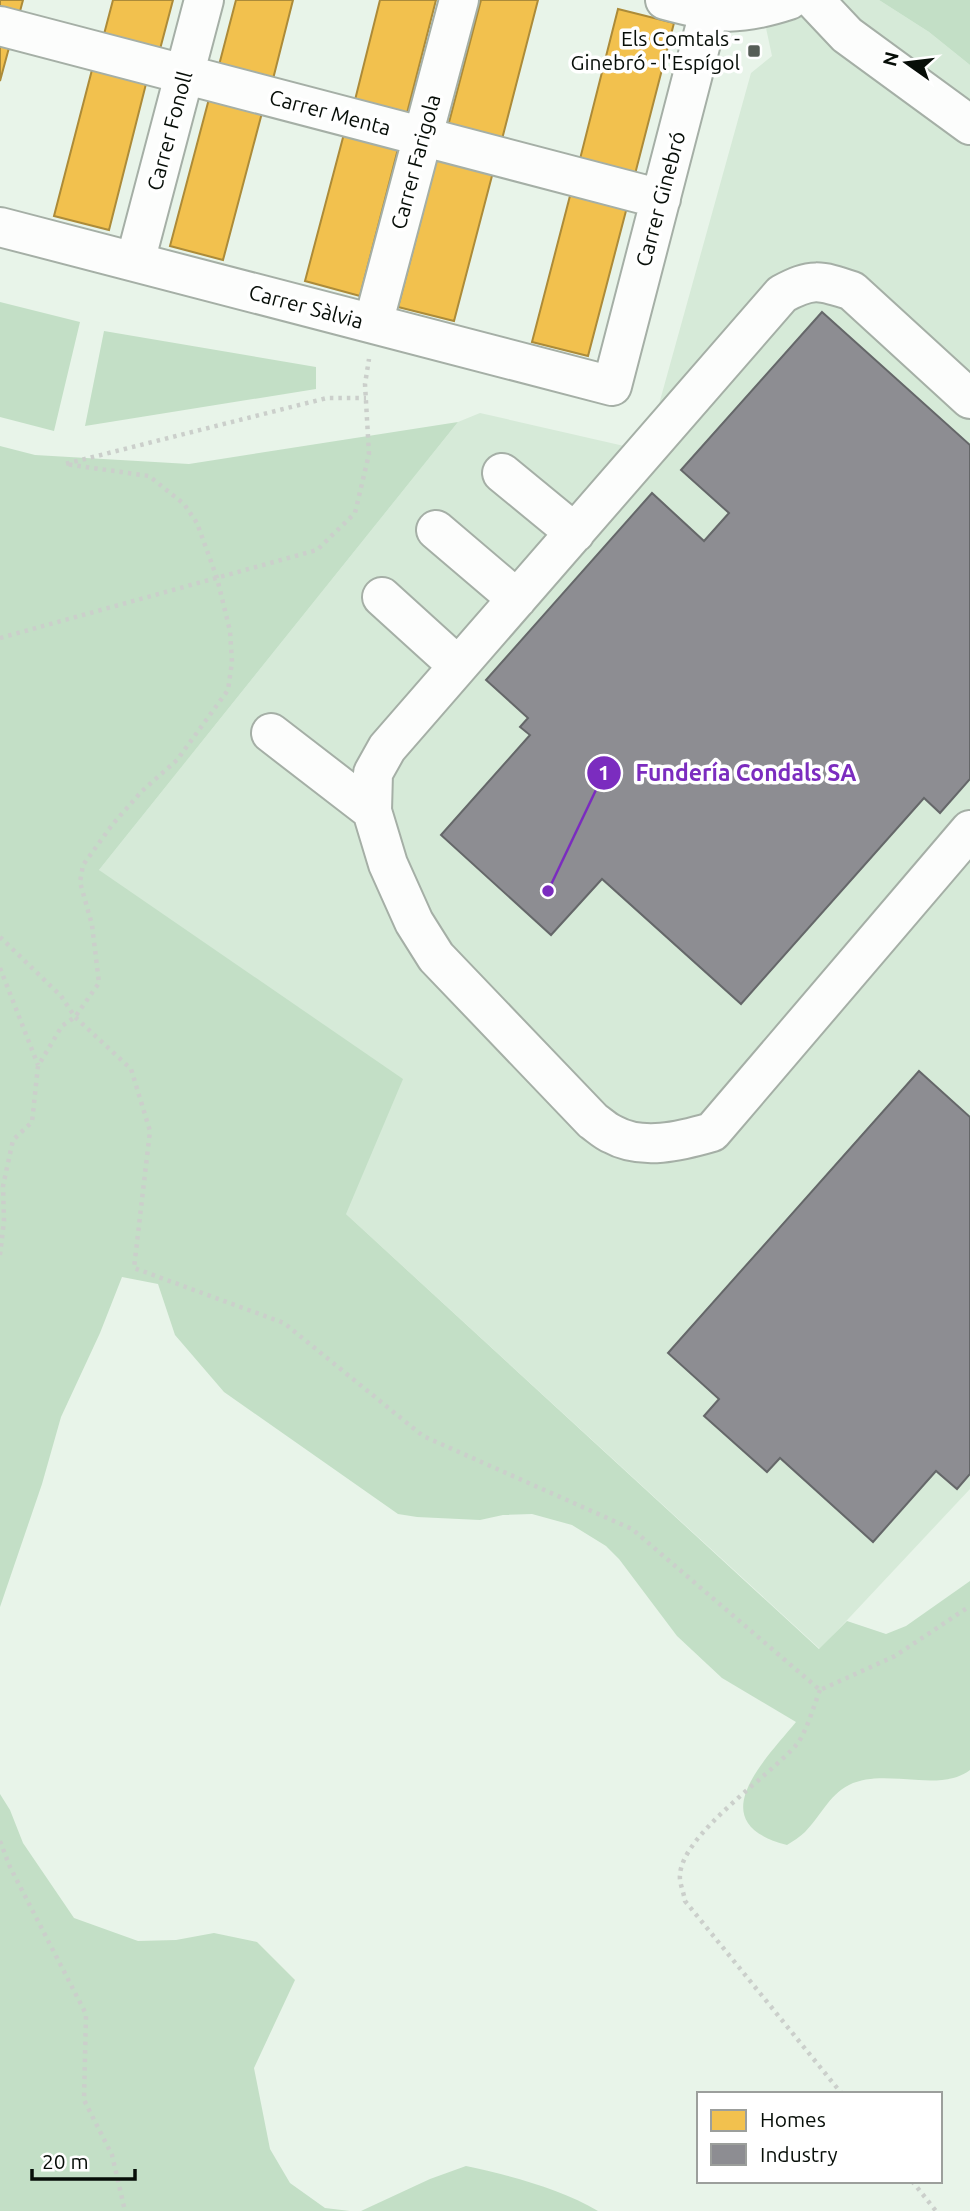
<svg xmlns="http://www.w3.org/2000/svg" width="970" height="2211" font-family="Ubuntu,sans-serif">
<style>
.built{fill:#d6ead8}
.green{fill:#c3dfc6}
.homes{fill:#f2c14e;stroke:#ac8b39;stroke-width:2}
.industry{fill:#8d8d92;stroke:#656769;stroke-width:2}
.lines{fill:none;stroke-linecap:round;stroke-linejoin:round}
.minor-casing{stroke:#a5afa6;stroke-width:42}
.path{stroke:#cbcfcb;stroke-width:4.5;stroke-dasharray:3.5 5;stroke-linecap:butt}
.minor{stroke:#fcfdfc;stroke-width:38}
.poi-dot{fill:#565e57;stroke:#fff;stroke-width:2.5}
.labels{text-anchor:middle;stroke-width:7;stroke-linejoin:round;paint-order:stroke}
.poi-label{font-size:21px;fill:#070e08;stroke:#fff;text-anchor:end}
.street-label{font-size:21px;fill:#070e08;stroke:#fff}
.leader{fill:none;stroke:#7b2cbf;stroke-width:2.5}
.callout-dot{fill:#7b2cbf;stroke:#fff;stroke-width:2.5}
.mark-label{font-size:21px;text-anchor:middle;font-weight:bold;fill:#fff}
.callout-label{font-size:23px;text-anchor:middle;font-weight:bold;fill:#7b2cbf;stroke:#fff;stroke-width:7;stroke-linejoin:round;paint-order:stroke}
</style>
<rect width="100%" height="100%" fill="#e8f4e9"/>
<!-- built -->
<path class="built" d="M760 0H879L929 32 970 65V1489L820 1649 346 1214 99 870 458 422 480 413 646 451 751 73 772 56Z"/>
<!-- green -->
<path class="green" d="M879 0H970V65L929 32Z
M0 302 80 322 54 431 0 417Z
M104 331 316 367V389L85 426Z
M458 422 99 870 403 1079 346 1214 819 1649 847 1621 886 1634 906 1626 970 1581V1770C938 1794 886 1767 849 1785 829 1795 820 1817 805 1832 800 1837 793 1841 787 1845 700 1823 764 1761 796 1722L722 1678 677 1636 619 1559 606 1546 572 1525 532 1514 503 1515 480 1520 417 1517 398 1514 224 1392 175 1335 158 1284 122 1277 100 1333 61 1417 42 1484 0 1607V446L35 455 189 464Z
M0 1794 10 1810 23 1843 74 1918 138 1941 176 1940 214 1933 257 1942 295 1980 254 2068 270 2149 290 2183 325 2208 350 2211H0Z
M466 2166C508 2175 561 2189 598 2211H361L430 2179Z"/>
<!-- homes -->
<path class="homes" d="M0 0H23L19 15 0 10Z
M113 0H173L159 53 103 38Z
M236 0H293L272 83 218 69Z
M380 0H436L406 117 354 104Z
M481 0H538L501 143 447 130Z
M618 9 674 23 634 178 579 163Z
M0 42 10 44 0 81Z
M93 66 147 80 109 230 54 216Z
M210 95 263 109 223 260 170 246Z
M345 130 399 145 360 296 305 281Z
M437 158 493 172 454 321 398 307Z
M571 192 627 207 588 356 532 342Z"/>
<!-- industry -->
<path class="industry" d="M822 312 970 445V779L940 813 924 798 741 1004 602 879 551 935 441 835 530 735 520 727 528 718 486 680 652 493 704 541 729 513 681 470Z
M919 1071 970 1117V1474L957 1489 936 1471 873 1542 780 1458 767 1472 704 1416 719 1399 668 1353Z"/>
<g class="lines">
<!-- minor casing -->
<g class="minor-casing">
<path id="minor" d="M665 0C717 14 737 17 789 0
M814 0 847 35 970 125
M0 26 661 199
M0 227 612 386 709 12
M135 262 204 0
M373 324 459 0
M970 399 852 291C819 280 812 278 782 294L387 748 373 773 372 811 388 864 414 922 436 957 593 1121C599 1125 605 1131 612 1134 642 1151 681 1141 712 1132L970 830
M502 473 575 533
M436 530 517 599
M382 597 458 666
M271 733 372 811"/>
</g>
<!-- path -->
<path class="path" d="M0 638 317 550 355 513 369 454 365 384 369 359
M0 937 61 996 75 1017 131 1069 150 1131 134 1268 284 1323 423 1436 632 1529 820 1690 895 1656 970 1606
M0 968 38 1065
M0 1255 4 1221 3 1186 13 1140 32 1122 38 1066 62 1026 75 1017 99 983 92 925 80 882 83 865 112 825 142 791 177 760 228 690 232 662 230 631 217 578 197 523 184 504 149 476 65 464 327 398H366
M820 1690C814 1705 806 1733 797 1744 770 1776 682 1834 680 1875 679 1882 684 1893 685 1901L842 2094
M0 1841 10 1867 86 2014 84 2100 112 2155 125 2211
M912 2181 936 2211"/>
<!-- minor -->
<use href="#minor" class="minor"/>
</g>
<!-- markers -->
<rect class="poi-dot" x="747" y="44" width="14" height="14" rx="3.5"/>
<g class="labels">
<!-- poi labels -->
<g class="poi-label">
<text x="740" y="46">Els Comtals -<tspan x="740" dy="24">Ginebró - l'Espígol</tspan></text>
</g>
<!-- street labels -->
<g class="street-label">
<text transform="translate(330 113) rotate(15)" y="7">Carrer Menta</text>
<text transform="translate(170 131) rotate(-75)" y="7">Carrer Fonoll</text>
<text transform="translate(416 162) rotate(-75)" y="7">Carrer Farigola</text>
<text transform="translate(661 199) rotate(-75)" y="7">Carrer Ginebró</text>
<text transform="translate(306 307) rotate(15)" y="7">Carrer Sàlvia</text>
</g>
</g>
<!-- callouts -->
<path class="leader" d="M548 891L604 773"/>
<g class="callout-dot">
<circle cx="548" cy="891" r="7"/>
<circle cx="604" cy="773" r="18"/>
</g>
<g class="mark-label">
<text x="604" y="780">1</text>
</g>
<g class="callout-label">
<text x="746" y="781">Fundería Condals SA</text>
</g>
<!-- legend -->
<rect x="697" y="2092" width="245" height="91" fill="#ffffff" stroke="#9c9f9c" stroke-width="2"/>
<rect x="711" y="2110" width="35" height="21" fill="#f2c14e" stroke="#9c9f9c" stroke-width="2"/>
<text x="760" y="2127" font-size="21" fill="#070e08">Homes</text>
<rect x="711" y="2144" width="35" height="21" fill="#8d8d92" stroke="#9c9f9c" stroke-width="2"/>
<text x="760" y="2162" font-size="21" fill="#070e08">Industry</text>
<!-- north arrow -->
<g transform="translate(907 63) rotate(284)" stroke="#ffffff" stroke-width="5" paint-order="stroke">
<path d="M0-5L12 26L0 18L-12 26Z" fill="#070e08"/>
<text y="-10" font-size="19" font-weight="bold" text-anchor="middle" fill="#070e08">N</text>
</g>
<!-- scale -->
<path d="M32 2169v10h103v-10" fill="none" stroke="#070e08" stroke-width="3.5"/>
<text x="42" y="2169" font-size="21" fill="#070e08" stroke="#ffffff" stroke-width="5" paint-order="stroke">20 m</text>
</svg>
